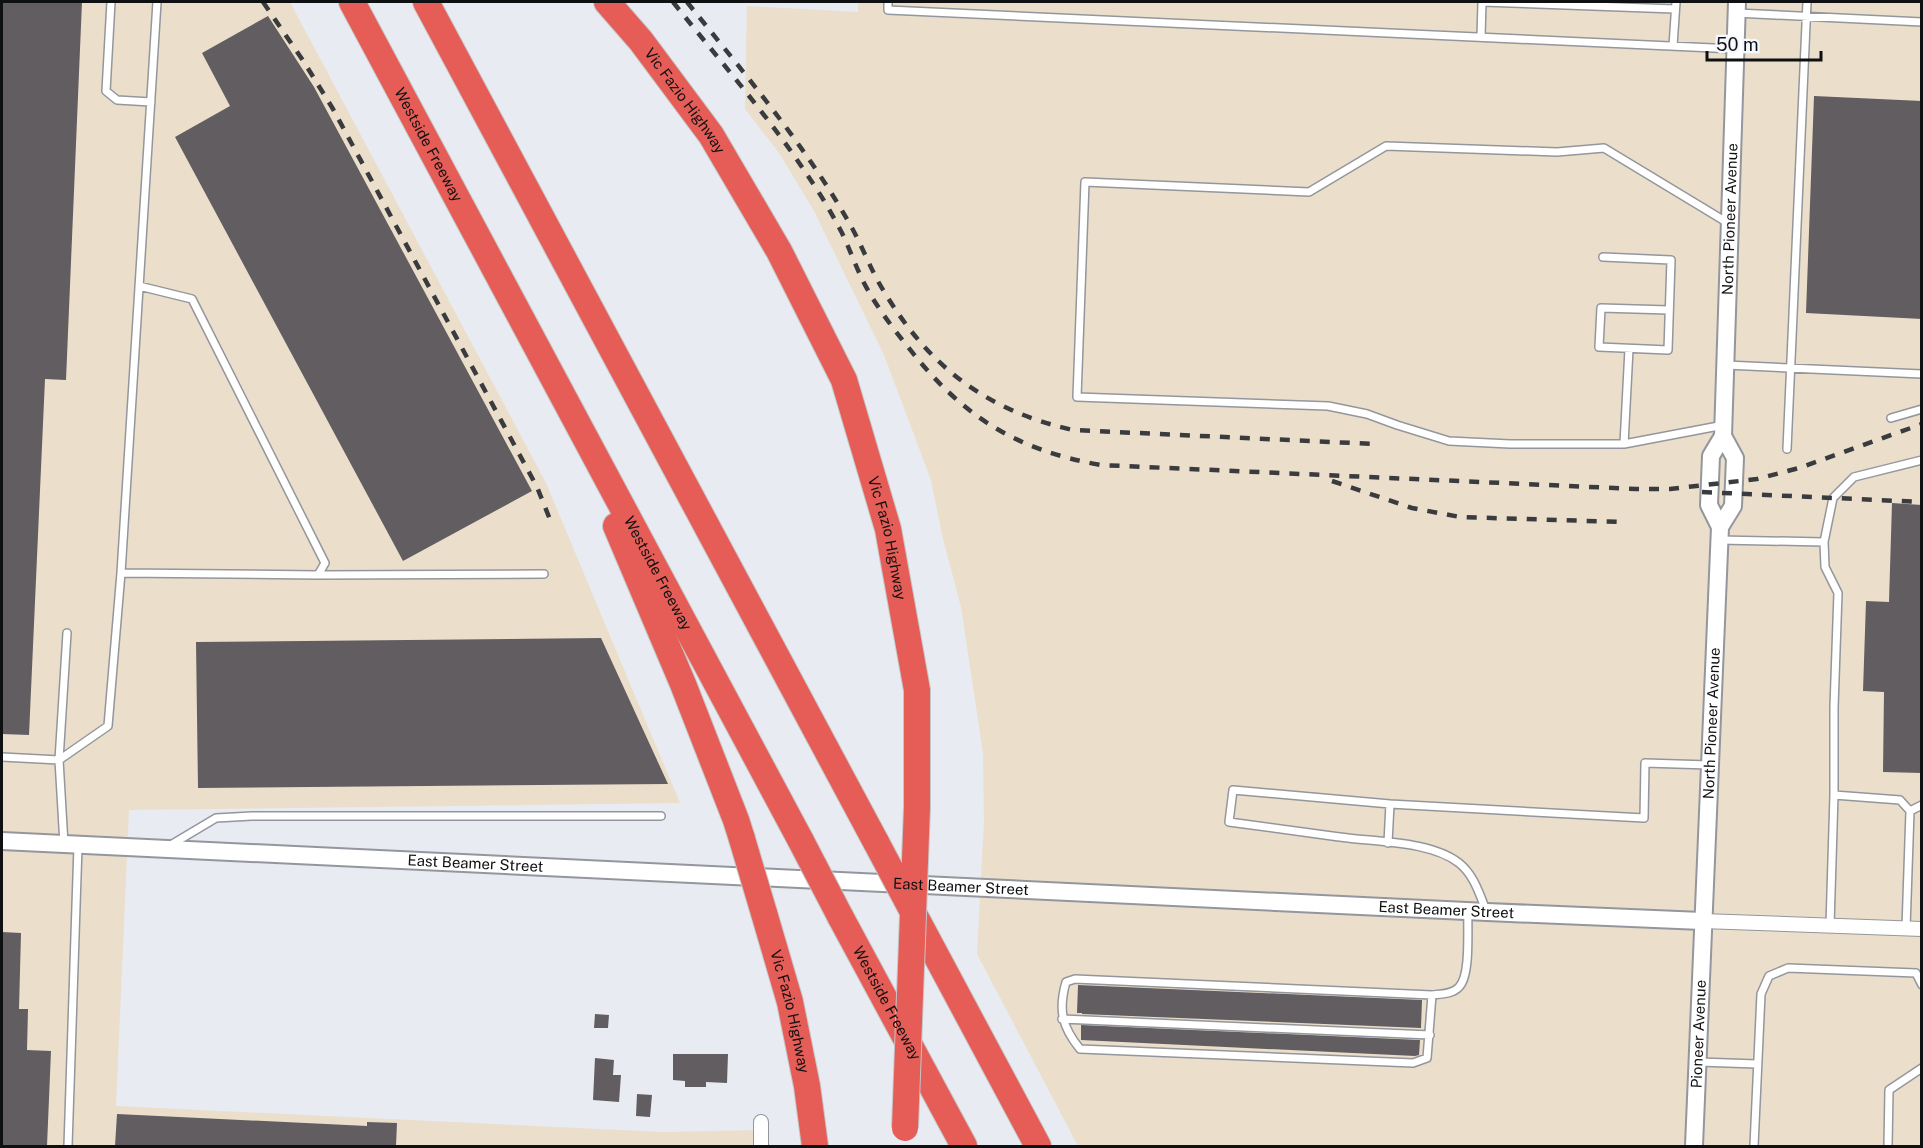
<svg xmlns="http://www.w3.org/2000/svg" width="1923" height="1148" font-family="'Public Sans',sans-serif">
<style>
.industrial{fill:#ebdfcb}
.building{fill:#615d61}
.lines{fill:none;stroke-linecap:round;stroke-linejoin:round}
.service-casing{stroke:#93969c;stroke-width:10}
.minor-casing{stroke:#93969c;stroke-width:16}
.tertiary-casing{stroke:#93969c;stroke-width:20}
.motorway-casing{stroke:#c5c6c6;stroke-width:28}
.service{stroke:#fff;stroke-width:7}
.minor{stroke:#fff;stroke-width:14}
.tertiary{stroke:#fff;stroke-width:16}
.motorway{stroke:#e55d56;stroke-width:26}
.rail{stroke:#393b3e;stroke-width:4.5;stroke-dasharray:10 10;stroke-linecap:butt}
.motorway-bridge-casing{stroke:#c5c6c6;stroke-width:28;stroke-linecap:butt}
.motorway-bridge{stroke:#e55d56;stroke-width:26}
.labels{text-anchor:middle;stroke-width:6;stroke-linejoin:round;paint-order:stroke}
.street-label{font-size:15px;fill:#0f1012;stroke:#f5f8fe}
</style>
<rect width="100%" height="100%" fill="#e8ebf1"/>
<!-- industrial -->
<path class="industrial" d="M2 2H290L546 483 680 803 129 810 116 1106 663 1132 761 1130 760 1146H2Z
M858 2H1921V1146H1078L977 954 984 821 983 753 961 607 943 539 931 480 884 355 814 211 779 153 745 109 747 6 858 12Z"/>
<!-- building -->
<path class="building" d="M2 2H82L66 380 45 379 29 735 2 734Z
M268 16 314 87 532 491 403 561 175 137 230 106 202 53Z
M1814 96 1922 101V319L1806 313Z
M1892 503 1922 505V773L1883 772 1884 692 1863 691 1866 601 1889 602Z
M601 638 668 784 198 788 196 642Z
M2 932 21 933 19 1009H28L27 1050 51 1051 47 1146H2Z
M1078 985 1422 1000 1421 1028 1082 1014V1013H1077Z
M595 1014 609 1015 608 1028H594Z
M1081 1025 1420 1040 1419 1055 1415 1056 1081 1040Z
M673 1054H728L727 1083 706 1082V1087H685V1081L673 1080Z
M595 1058 614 1060 613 1075H621L619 1102 593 1100Z
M637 1094 652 1095 650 1117 636 1116Z
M117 1114 367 1126V1122L397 1123 396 1146H115Z"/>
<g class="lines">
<!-- service casing -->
<g class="service-casing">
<path id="service" d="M111 2 106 91 117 100 151 102
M888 2V10L1735 49
M1482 2 1675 9
M1736 13 1922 22
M1481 37 1482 2
M1673 46 1676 2
M1603 257 1671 260 1668 350 1599 347 1601 308 1669 310
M1726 365 1922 374
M1891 418 1922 409
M1724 425 1624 444H1510L1449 441 1397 425 1367 414 1328 406 1077 397 1085 182 1309 192 1386 146 1557 152 1604 148 1728 223
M1624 444 1629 349
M1787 449 1807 2
M1719 540 1824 542
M121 573 157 2
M318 575 544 574
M67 633 59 760 108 726 121 573 318 575 325 563 192 299 139 286
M2 757 59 760 64 844
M1390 804 1644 818 1645 763 1709 765
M1910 811 1900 800 1834 795V707L1838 593 1825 567 1824 542 1833 498 1854 477 1922 460
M1388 843 1390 804 1233 790 1229 822C1268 827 1308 833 1348 838 1381 842 1432 842 1459 863 1474 875 1479 893 1486 910
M169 846 216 818 252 816H661
M1830 925 1834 795
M1906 928 1910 811 1922 805
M1432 995 1427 1058 1413 1063 1080 1049C1062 1027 1058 1010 1066 982L1075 979 1432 995C1441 994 1453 994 1459 987 1471 975 1467 929 1468 911
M1062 1019 1430 1035
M1699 1062 1757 1064
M68 1146 78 846
M1754 1146 1761 994 1769 976 1788 968 1916 973 1922 985
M1888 1146 1889 1090 1922 1068"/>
</g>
<!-- minor casing -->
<g class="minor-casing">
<path id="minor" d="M1702 921 1922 929
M761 1122V1146"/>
</g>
<!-- tertiary casing -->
<g class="tertiary-casing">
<g id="tertiary">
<path id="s1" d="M1720 527 1709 505 1711 456 1723 436 1737 2"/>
<path id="s2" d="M2 841 1487 912 1702 921"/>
<path id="s3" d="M1694 1146 1720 527 1733 506 1735 458 1723 436"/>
</g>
</g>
<!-- motorway casing -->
<g class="motorway-casing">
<g id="motorway">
<path id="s4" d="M352 2 801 841"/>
<path d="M426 2 877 844"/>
<path id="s5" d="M607 2 641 41 711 135 779 251 844 380 888 529 917 690V807"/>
<path d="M616 526 683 684 736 820 742 839"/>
<path id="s6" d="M764 913 790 1002 807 1086 815 1146"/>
<path id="s7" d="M840 916 964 1146"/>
<path d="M916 918 1038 1146"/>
</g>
</g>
<!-- service -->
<use href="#service" class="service"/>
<!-- minor -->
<use href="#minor" class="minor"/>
<!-- tertiary -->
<use href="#tertiary" class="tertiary"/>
<!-- motorway -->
<use href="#motorway" class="motorway"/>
<!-- rail -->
<path class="rail" d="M263 2 304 62 333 109 537 487 551 522
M673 2C720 61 771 119 812 182 823 198 833 216 842 233 850 250 856 267 864 283 876 306 892 327 908 347 962 416 1015 450 1101 465L1636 489H1670L1757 479 1799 468 1922 424
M687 2C732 58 779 114 819 174 831 192 842 210 852 228 864 250 872 273 885 293 930 368 988 411 1073 430L1374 444
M1332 481 1412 508 1460 517 1623 522
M1702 492 1922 502"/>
<!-- motorway-bridge casing -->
<g class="motorway-bridge-casing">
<path id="motorway-bridge" d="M742 839 764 913
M801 841 840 916
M877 844 913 912
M905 1128 917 807"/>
</g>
<!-- motorway-bridge -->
<use href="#motorway-bridge" class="motorway-bridge"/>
</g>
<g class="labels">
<!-- street labels -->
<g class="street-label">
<text dy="5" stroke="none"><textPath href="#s5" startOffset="126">Vic Fazio Highway</textPath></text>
<text dy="5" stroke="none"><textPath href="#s4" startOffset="162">Westside Freeway</textPath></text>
<text dy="5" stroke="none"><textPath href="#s1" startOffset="314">North Pioneer Avenue</textPath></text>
<text dy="5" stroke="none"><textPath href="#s5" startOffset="612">Vic Fazio Highway</textPath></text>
<text dy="5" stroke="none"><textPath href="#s4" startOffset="648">Westside Freeway</textPath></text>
<text dy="5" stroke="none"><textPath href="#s3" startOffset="423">North Pioneer Avenue</textPath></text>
<text dy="5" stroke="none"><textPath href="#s2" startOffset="474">East Beamer Street</textPath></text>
<text dy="5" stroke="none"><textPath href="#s2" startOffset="960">East Beamer Street</textPath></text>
<text dy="5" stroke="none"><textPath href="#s2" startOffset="1446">East Beamer Street</textPath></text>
<text dy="5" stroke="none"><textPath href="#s7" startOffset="99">Westside Freeway</textPath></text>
<text dy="5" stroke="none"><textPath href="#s6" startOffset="102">Vic Fazio Highway</textPath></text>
<text dy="5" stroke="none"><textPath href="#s3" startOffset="112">Pioneer Avenue</textPath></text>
</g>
</g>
<!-- border -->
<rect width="1923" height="1148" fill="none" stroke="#0f1012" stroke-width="6"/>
<!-- scale -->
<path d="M1707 51v9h114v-9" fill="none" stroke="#0f1012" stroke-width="3"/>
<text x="1716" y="51" font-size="18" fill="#0f1012" stroke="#f5f8fe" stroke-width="4.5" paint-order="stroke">50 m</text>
</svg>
